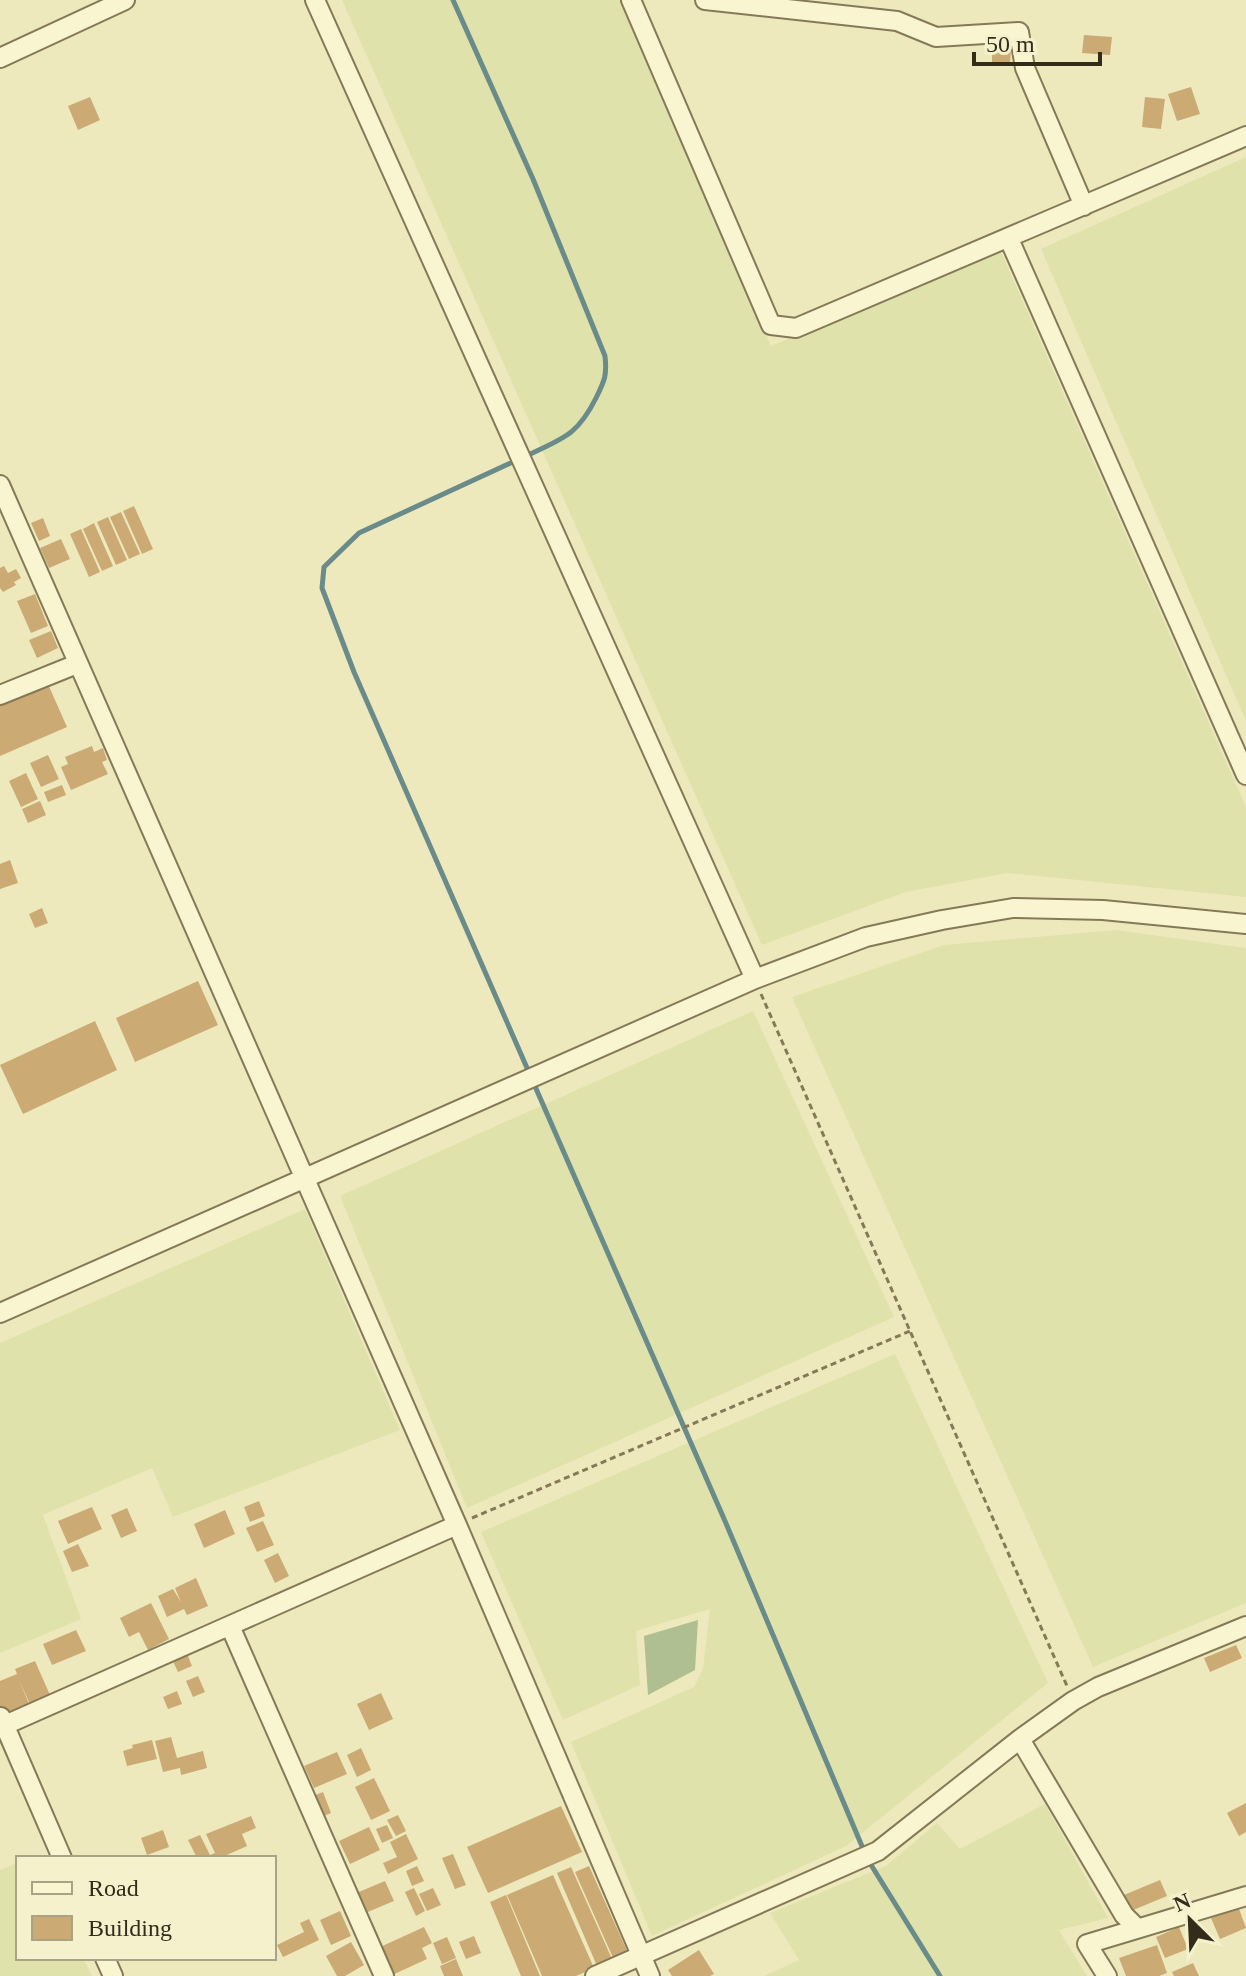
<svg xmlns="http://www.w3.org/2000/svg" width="1246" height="1976" font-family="'Times New Roman',serif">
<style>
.farmland{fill:#e0e2ab}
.cemetery{fill:#b0bf91}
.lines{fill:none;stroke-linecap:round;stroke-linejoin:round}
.stream{stroke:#698c8a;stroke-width:5}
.building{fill:#cbaa73}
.minor-casing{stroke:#857957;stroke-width:22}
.path{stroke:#857957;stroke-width:3;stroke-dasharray:6 4;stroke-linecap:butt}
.minor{stroke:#f8f5d0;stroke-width:18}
</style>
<rect width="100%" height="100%" fill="#ede9bd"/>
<!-- farmland -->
<path class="farmland" d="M342 0H624L771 346 1001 252 1246 807V897L1008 873 906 892 762 945Z
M1246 157V721L1041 249Z
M1116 930 1246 948V1603L1093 1667 792 997 944 945Z
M753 1011 894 1317 467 1508 340 1196Z
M305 1209 400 1430 173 1517 152 1468 43 1515 81 1619 0 1653V1343Z
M895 1354 1048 1683 846 1846 652 1936 571 1742 694 1687 703 1669 710 1609 636 1631 640 1685 563 1720 481 1532Z
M1045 1804 1108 1918 1059 1930 1087 1976H764L799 1960 770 1913 886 1866 937 1823 960 1849Z
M18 1863V1958H83L92 1976H0V1870Z"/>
<!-- cemetery -->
<path class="cemetery" d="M698 1620 695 1670 648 1695 644 1636Z"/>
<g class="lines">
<!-- stream -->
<path class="stream" d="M453 0 533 179 605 356C607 375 605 380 596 398 577 436 563 438 526 456
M517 460 359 533 324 567 322 588 354 672 725 1521 864 1851
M868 1860 940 1976"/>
</g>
<!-- building -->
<path class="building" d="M1084 35 1112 37 1110 55 1082 53Z
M992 50H1011L1010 64H992Z
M1191 87 1200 114 1177 121 1168 94Z
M90 97 100 120 78 130 68 106Z
M1145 97 1165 99 1161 129 1142 127Z
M134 506 153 549 142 554 123 511Z
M121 512 140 554 129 559 110 517Z
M108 517 127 560 116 565 97 522Z
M43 518 50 536 39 541 31 523Z
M94 523 113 566 102 571 83 529Z
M81 529 100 572 89 577 70 534Z
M61 539 70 559 49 568 40 548Z
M4 566 8 573 16 569 21 578 14 582 16 585 3 592 0 588V568Z
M35 594 48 626 31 633 17 601Z
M51 631 58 648 37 658 29 640Z
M47 682 67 727 0 756V703Z
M92 746 94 752 103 748 107 760 102 762 108 774 71 790 61 767 68 764 65 757Z
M48 755 59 779 41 787 30 763Z
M26 773 38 799 21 807 9 781Z
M62 785 66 795 48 802 44 792Z
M40 801 46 815 28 823 22 809Z
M10 860 18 883 0 889V864Z
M42 908 48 923 35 928 29 914Z
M198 981 218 1025 135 1062 116 1018Z
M95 1021 117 1070 23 1114 0 1065Z
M259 1501 265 1516 250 1522 244 1507Z
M92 1507 102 1529 68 1544 58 1521Z
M127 1508 137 1531 121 1538 111 1515Z
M225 1510 235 1534 204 1548 194 1524Z
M263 1521 274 1545 257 1552 246 1528Z
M78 1544 89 1566 72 1572 63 1551Z
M278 1553 289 1576 275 1583 264 1560Z
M196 1578 208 1606 187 1615 184 1609 167 1617 158 1596 173 1589 181 1602 175 1588Z
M151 1603 169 1639 148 1650 139 1632 129 1637 120 1618Z
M76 1630 86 1651 52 1665 43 1644Z
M1236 1645 1242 1658 1210 1672 1204 1658Z
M186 1651 192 1666 178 1672 171 1657Z
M35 1661 50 1695 30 1704 19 1680 30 1706 4 1717 0 1708V1681L17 1674 15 1669Z
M198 1676 205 1692 193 1697 186 1681Z
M177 1691 182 1704 168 1709 163 1697Z
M381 1693 393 1719 369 1730 357 1704Z
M171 1737 177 1758 203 1751 207 1768 181 1775 180 1768 163 1772 155 1741Z
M152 1740 157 1759 127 1766 123 1751 133 1748 132 1745Z
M361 1748 371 1770 357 1777 347 1755Z
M337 1752 347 1774 314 1788 304 1766Z
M374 1778 390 1811 371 1820 355 1787Z
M323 1792 331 1813 317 1819 308 1798Z
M1246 1803V1832L1239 1836 1227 1813Z
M561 1806 582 1852 488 1893 467 1847Z
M398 1815 406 1831 396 1836 387 1820Z
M251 1816 256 1828 242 1834 247 1846 220 1858H197L188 1840 200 1835 210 1855 215 1853 206 1834Z
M387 1825 393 1838 382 1843 376 1829Z
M369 1827 380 1850 350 1864 339 1841Z
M163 1830 169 1847 147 1855 141 1838Z
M406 1834 418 1859 388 1874 383 1863 397 1857 390 1842Z
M453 1854 466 1885 455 1889 442 1858Z
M417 1866 424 1881 412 1886 406 1871Z
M589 1866 628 1953 614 1960 575 1872Z
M571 1867 612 1959 597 1966 557 1873Z
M553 1875 594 1968 576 1976H542L507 1895Z
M1160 1880 1167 1896 1131 1911 1124 1895Z
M385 1881 394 1901 363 1914 354 1894Z
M414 1888 425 1911 416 1916 405 1892Z
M433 1888 441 1905 427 1911 419 1894Z
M506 1895 507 1897 540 1976H521L490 1902Z
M1238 1906 1246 1928 1220 1939 1211 1918Z
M340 1911 351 1936 331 1945 320 1920Z
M309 1919 319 1940 283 1957 277 1945 304 1932 300 1923Z
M424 1927 432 1943 422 1948 427 1959 390 1976 378 1948Z
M1179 1927 1188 1949 1165 1958 1156 1937Z
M474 1936 481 1953 466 1959 459 1942Z
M447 1937 456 1958 442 1964 433 1943Z
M351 1942 364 1965 345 1976H337L326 1956Z
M1157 1945 1167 1973 1159 1976H1126L1119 1958Z
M699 1950 714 1974 710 1976H672L668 1970Z
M456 1959 463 1976H444L440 1966Z
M1193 1963 1199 1976H1174L1172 1972Z"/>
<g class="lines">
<!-- minor casing -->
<g class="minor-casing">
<path id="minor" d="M315 0 755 979
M631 0 771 325 796 328 1246 136
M705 0 897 21 936 37 1019 32 1025 68 1084 206
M0 58 125 0
M1009 239 1246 775
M0 485 457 1525 650 1976
M0 695 77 664
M0 1313 755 979 866 937 942 920 1013 908 1103 910 1246 924
M230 1626 384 1976
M1 1717 62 1858
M5 1725 457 1525
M1020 1739 1124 1915 1137 1928
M105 1958 113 1976
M595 1976 878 1851 1020 1739 1073 1701 1098 1687 1246 1626
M1107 1976 1087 1944 1246 1896"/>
</g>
<!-- path -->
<path class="path" d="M761 994 1067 1686
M472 1518 910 1331"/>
<!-- minor -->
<use href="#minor" class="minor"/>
</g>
<!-- legend -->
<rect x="16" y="1856" width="260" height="104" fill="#f5f1cd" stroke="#a8a286" stroke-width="2"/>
<rect x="32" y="1882" width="40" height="12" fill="#f8f5d0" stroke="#a8a286" stroke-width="2"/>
<text x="88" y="1896" font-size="24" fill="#342c1b">Road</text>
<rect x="32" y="1916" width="40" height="24" fill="#cbaa73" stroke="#a8a286" stroke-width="2"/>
<text x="88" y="1936" font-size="24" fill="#342c1b">Building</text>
<!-- north arrow -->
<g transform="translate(1190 1920) rotate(336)" stroke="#f5f1cd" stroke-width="6" paint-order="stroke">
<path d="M0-6L14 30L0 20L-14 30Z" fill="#342c1b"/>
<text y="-12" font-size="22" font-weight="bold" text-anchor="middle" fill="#342c1b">N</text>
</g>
<!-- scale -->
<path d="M974 52v12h126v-12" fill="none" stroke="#342c1b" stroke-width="4"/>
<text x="986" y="52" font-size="24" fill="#342c1b" stroke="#f5f1cd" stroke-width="6" paint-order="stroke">50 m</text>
</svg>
